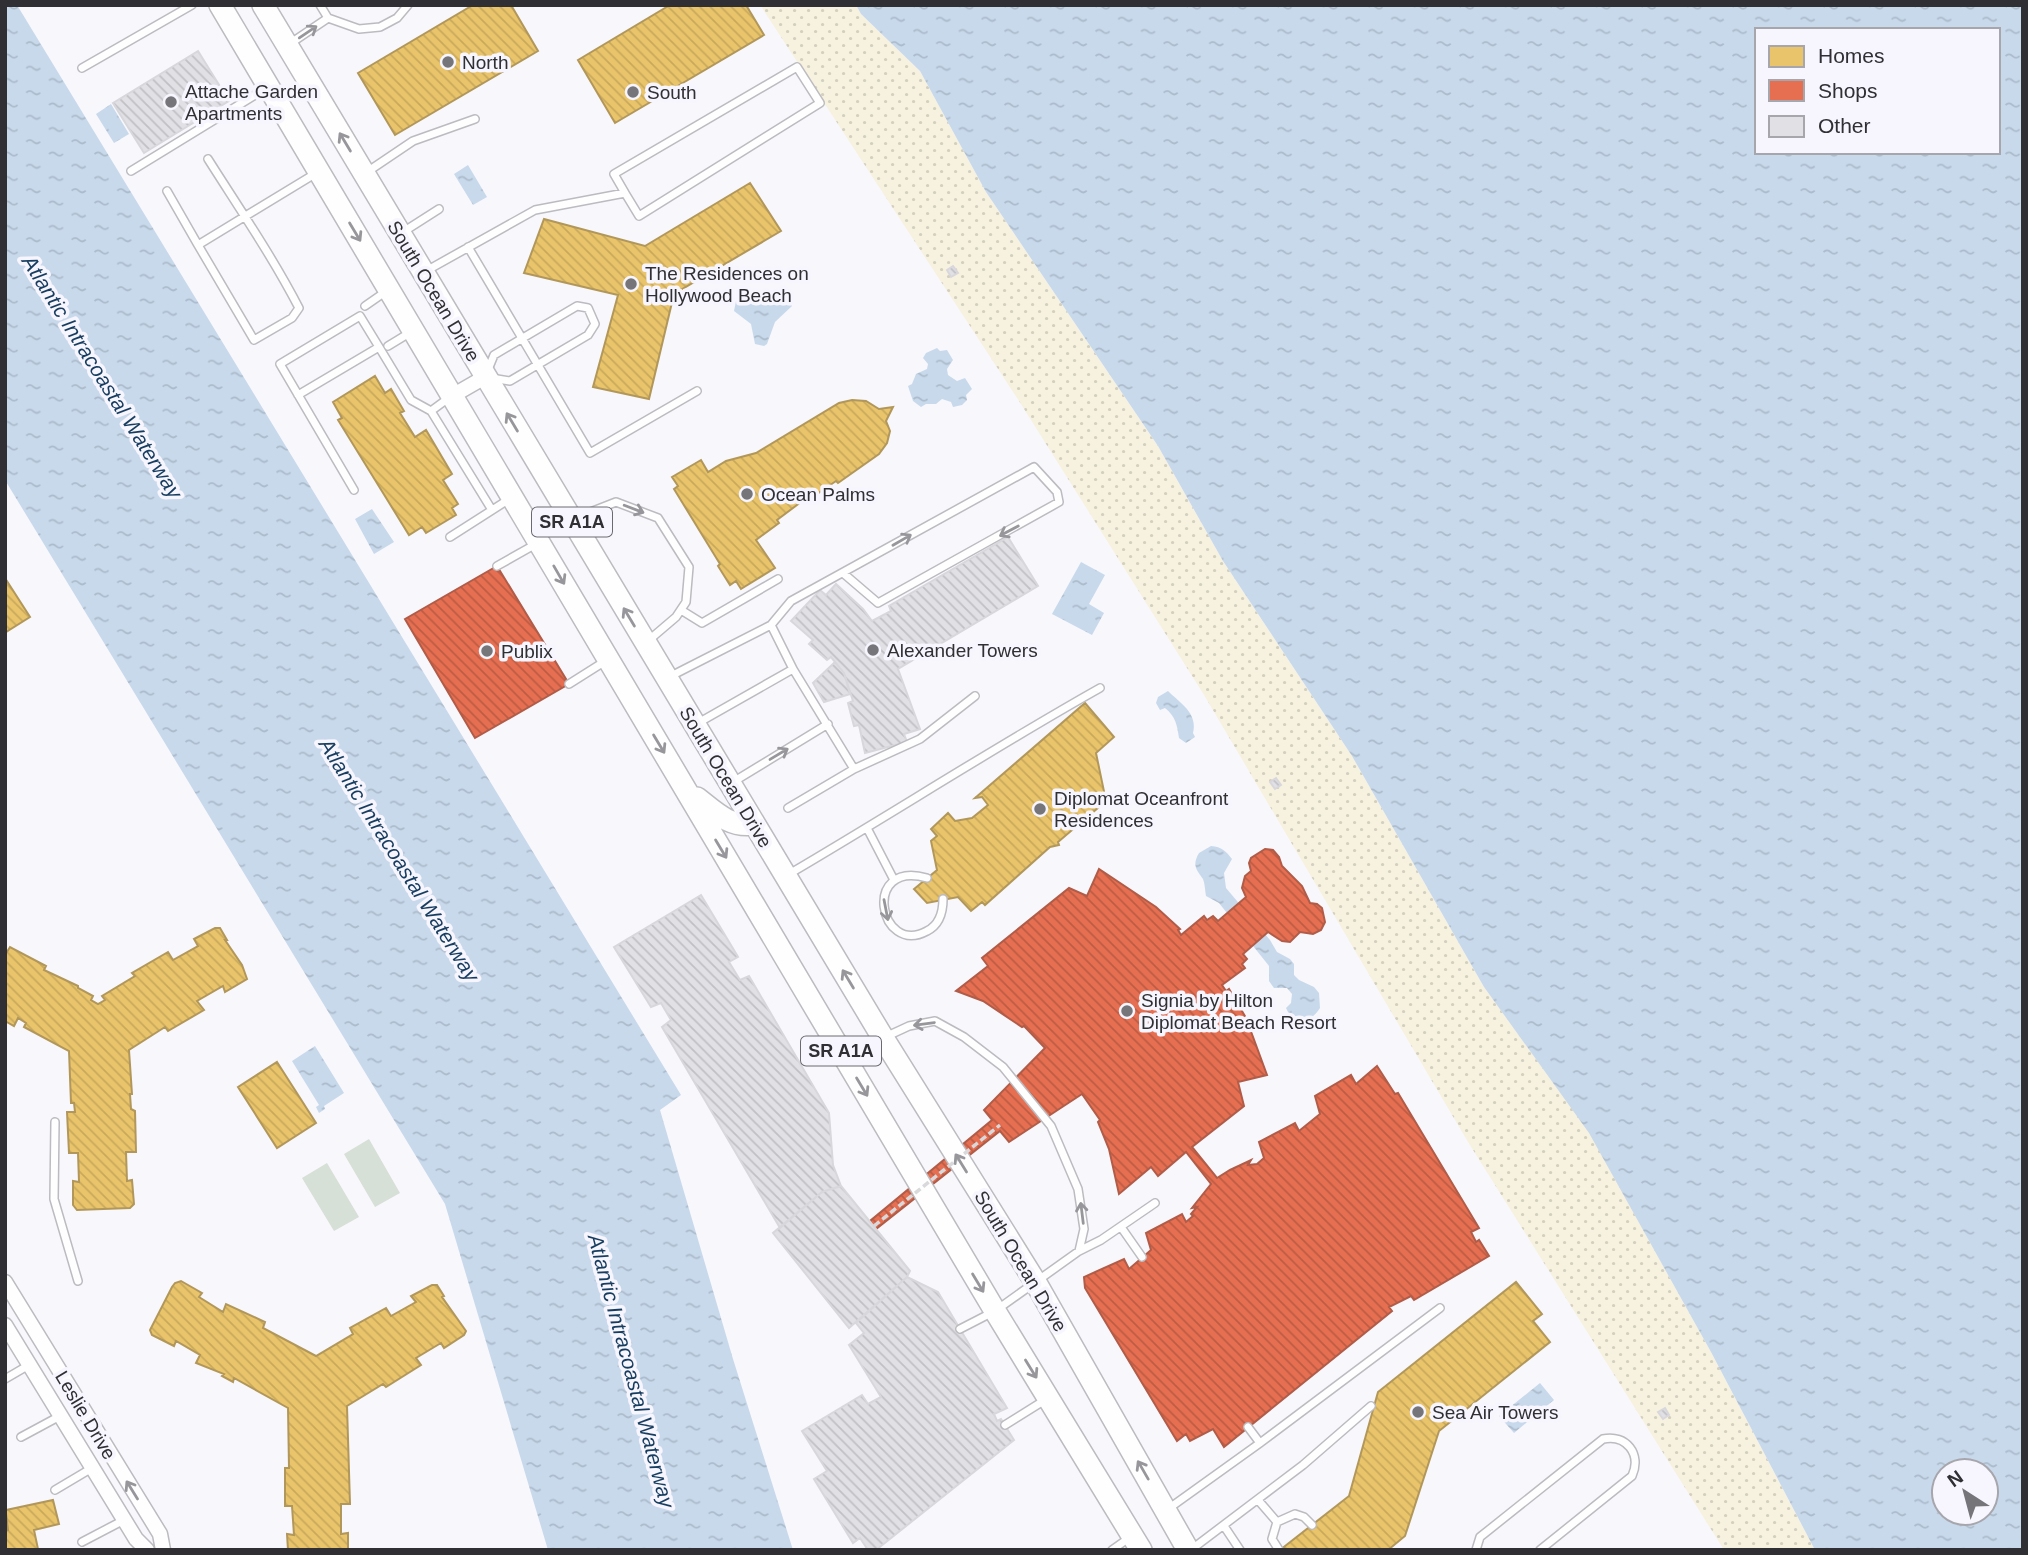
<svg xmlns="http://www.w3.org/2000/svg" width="2028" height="1555" font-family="Arial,sans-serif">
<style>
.sand{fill:url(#sand-dots)}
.park{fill:#d6e0d7}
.water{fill:url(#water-ripples);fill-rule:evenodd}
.homes{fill:url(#homes-back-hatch);stroke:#b2975a;stroke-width:2}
.shops{fill:url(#shops-back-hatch);stroke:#b05c48;stroke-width:2}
.building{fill:url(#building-back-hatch);stroke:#d8d7dc;stroke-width:2}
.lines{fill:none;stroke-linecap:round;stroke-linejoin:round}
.service-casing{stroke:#bcbbc0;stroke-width:10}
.minor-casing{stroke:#bcbbc0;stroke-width:17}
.primary-casing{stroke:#bcbbc0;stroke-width:24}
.service{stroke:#fefeff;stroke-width:7}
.minor{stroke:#fefeff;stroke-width:14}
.primary{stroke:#fefeff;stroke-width:21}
.path-bridge{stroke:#d9d9db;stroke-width:3.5;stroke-dasharray:7 3.5;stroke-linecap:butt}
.oneway{stroke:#97969a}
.poi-dot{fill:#76757a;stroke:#f7f5fe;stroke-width:2.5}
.labels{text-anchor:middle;stroke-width:7;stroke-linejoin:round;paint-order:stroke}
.shield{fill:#f7f5fe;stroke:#6c6a71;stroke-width:2}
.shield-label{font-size:18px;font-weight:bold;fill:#302f34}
.poi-label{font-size:19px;fill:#302f34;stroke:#f7f5fe;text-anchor:start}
.street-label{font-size:19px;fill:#302f34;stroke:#f7f5fe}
.water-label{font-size:21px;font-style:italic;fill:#163d5f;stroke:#f7f5fe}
</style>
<defs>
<pattern id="sand-dots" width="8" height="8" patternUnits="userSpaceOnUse" patternTransform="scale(1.75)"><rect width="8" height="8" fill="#f7f2df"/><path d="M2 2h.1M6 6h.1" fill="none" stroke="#d4d0c0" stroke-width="1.8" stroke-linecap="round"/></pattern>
<pattern id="water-ripples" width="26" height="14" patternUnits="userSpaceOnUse" patternTransform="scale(1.75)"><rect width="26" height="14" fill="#c8d9ec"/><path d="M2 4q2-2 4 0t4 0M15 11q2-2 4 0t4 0" fill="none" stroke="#acbbcb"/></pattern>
<pattern id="homes-back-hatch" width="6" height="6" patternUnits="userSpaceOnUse" patternTransform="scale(1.75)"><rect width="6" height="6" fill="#e9c46a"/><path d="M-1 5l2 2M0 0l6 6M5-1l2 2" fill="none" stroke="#c8a95c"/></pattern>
<pattern id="shops-back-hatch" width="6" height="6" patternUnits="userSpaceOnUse" patternTransform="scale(1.75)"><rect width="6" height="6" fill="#e76f51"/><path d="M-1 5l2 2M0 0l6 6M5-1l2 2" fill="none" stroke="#bc5c44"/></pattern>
<pattern id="building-back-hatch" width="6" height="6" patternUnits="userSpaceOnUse" patternTransform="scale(1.75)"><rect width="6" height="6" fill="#e1e0e5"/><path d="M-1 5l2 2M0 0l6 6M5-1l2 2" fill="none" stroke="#c1c0c5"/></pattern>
</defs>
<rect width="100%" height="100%" fill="#f8f7fc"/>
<!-- sand -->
<path class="sand" d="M760 5H856L861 14 920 71 986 192 1158 446 1223 561 1352 756 1484 987 1589 1132 1711 1352 1815 1550H1724L1468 1142 1204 695 1019 401Z"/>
<!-- park -->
<path class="park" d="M369 1139 400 1193 375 1207 344 1154Z
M327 1163 359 1217 334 1231 302 1178Z"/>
<!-- water -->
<path class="water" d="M5 5H17L681 1095 660 1110 733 1359 793 1550H548L445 1204 5 480Z
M856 5H2023V1550H1815L1711 1352 1589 1133 1484 987 1352 756 1223 561 1158 446 986 192 920 71 861 14ZM1757 30H1998V152H1757ZM1944 1471H1986V1513H1944Z
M111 104 129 134 114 143 96 114Z
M468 165 487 197 473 205 454 174Z
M785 294 787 295 792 306 775 322 767 344 764 346 755 344 751 324 734 311 736 301 740 298C757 303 769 300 785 294Z
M937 348 940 351 947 350 953 360 947 369 948 375 957 381 965 378 972 389 966 395 967 400 962 405 953 407 951 402 942 399 936 404H926L921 407 913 401 908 386 912 384 916 374 927 369 928 364 923 358 926 353Z
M372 509 394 542 374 554 355 519Z
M1081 562 1105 575 1089 604 1104 613 1092 635 1052 614Z
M1168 691C1180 703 1198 713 1193 733L1195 737 1186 743 1179 738C1177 725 1176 717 1165 708L1160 710 1156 703 1158 697Z
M1211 846C1222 847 1226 851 1232 859L1224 873 1226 888 1270 940 1277 952 1290 959 1294 964V975L1299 980 1314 987 1319 993 1320 1008C1311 1023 1294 1027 1286 1008L1291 1003 1292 994 1287 988H1274L1269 981V966L1219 903 1206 896C1205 891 1205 884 1203 879 1196 869 1192 865 1199 853Z
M315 1046 344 1093 324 1106 325 1109 319 1113 316 1107 319 1105 292 1061Z
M1540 1383 1554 1400 1514 1433 1499 1416Z"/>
<!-- homes -->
<path class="homes" d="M473 5H511L538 51 395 135 358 73Z
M670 5H746L764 35 615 123 578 60Z
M750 183 781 231 674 294 649 399 593 387 618 295 524 273 544 219 645 246Z
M375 376 385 393 391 389 404 411 400 413 415 437 426 430 452 474 443 480 458 504 452 508 456 515 426 533 422 527 409 535 338 420 342 418 333 402Z
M852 400 866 401 879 409 893 407 886 421 890 431 887 443 879 454 838 483 836 481 807 501 805 499 777 520 779 523 756 540 775 568 741 589 736 581 730 585 718 566 720 564 674 489 678 486 672 477 701 460 708 472 726 461 756 453 839 403Z
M5 578 30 617 6 632 5 630Z
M1085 703 1114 737 1096 753 1106 801 1058 842 1059 845 1050 847 985 905 982 902 971 911 958 897 927 903 914 889 937 870 931 841 937 836 931 829 948 813 955 821 972 818 988 805 982 797 975 798Z
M215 928H220L227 940H225L242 965 247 979 225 992 223 986 197 1001 204 1010 168 1031 165 1027 129 1050 132 1094H130L131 1109 135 1111 136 1152H126L127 1181 132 1180 134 1204 130 1208 77 1210 73 1205V1181L79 1182 78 1153H69L67 1112H75L74 1103H71L69 1051 24 1027 26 1023 18 1018 14 1026 5 1021V955L10 947 46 966 44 970 78 986V988L93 996 91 1000 98 1004 105 1000 102 996 135 976 132 973 168 952 173 960 198 946 194 939Z
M1118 973 1172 1039 1146 1060 1092 994Z
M277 1062 316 1123 277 1148 238 1087Z
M181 1281 202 1293 199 1297 223 1312 226 1304 265 1322 263 1328 316 1356 353 1334 350 1328 386 1308 391 1316 416 1302 411 1296 432 1285H437L444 1296 442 1297 466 1331 464 1335 444 1348 441 1343 416 1358 421 1365 386 1387 383 1384 347 1406 350 1504H341V1534L348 1533V1550H288L287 1534 294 1535 292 1506H285V1468H289L288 1408 234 1378 233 1382 222 1376 224 1374 196 1363 200 1355 176 1341 174 1346 152 1335 150 1330 172 1287 175 1283Z
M1516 1282 1542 1314 1533 1321 1550 1342 1439 1431 1405 1536 1388 1550H1280L1349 1496 1378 1392Z
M53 1500 59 1524 34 1530 38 1549 5 1550V1531L8 1530 5 1505 6 1510Z"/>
<!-- shops -->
<path class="shops" d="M497 566 569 684 475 738 405 619Z
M1265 849 1273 850 1279 857 1282 866 1302 886 1310 903 1317 904 1322 908 1325 922 1321 930 1313 934 1300 932 1290 942 1282 941 1268 932 1243 954 1247 959 1242 964 1245 968 1222 985 1226 991 1229 989 1246 1018 1267 1075 1238 1082 1244 1106 1192 1147 1217 1178 1230 1170 1251 1160 1248 1165 1257 1164 1264 1158 1259 1142 1295 1123 1299 1131 1320 1114 1315 1096 1351 1075 1356 1084 1377 1066 1395 1094 1398 1093 1479 1228 1471 1232 1476 1242 1479 1240 1489 1256 1414 1300 1411 1296 1389 1307 1392 1311 1224 1447 1213 1429 1190 1441 1186 1434 1177 1441 1085 1288 1084 1277 1124 1259 1129 1269 1151 1250 1146 1233 1182 1214 1186 1222 1193 1216 1191 1214 1197 1207 1192 1208 1211 1184 1186 1152 1158 1176 1151 1167 1119 1194 1109 1149 1098 1122 1100 1120 1082 1094 1009 1142 1000 1131 876 1229 870 1221 992 1120 984 1110 1045 1048 1024 1026 1022 1027 983 1001 956 991 988 966 982 958 1069 888 1087 896 1099 869 1156 907 1180 929 1178 930 1181 935 1204 916 1207 920 1213 916 1218 921 1246 897 1242 888 1245 876 1251 871 1249 863 1251 858Z"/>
<!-- building -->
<path class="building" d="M198 51 229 101 144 153 113 103Z
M953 266 958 273 951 277 947 270Z
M1008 537 1038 586 898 669 920 729 904 734 907 742 865 753 859 725 854 726 848 703 853 701 844 673 831 657 827 660 809 644 813 640 791 621 820 590 826 595 836 584 863 609 872 621 891 611 889 606Z
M835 662 844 673 850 694 824 702 813 683Z
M1276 778 1281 785 1275 789 1270 782Z
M701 895 738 957 729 962 740 980 749 976 829 1113 833 1165 841 1186 822 1192 780 1228 662 1027 671 1020 661 1003 651 1007 614 947Z
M841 1186 910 1271 907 1277 849 1328 773 1233 822 1192Z
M907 1277 938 1292 1007 1408 994 1414 997 1421 1001 1419 1014 1440 876 1550H868L860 1538 853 1543 814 1479 827 1471 802 1431 862 1395 868 1404 881 1397 849 1345 864 1333 856 1323Z
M1665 1408 1669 1415 1663 1419 1658 1412Z"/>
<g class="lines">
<!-- service casing -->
<g class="service-casing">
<path id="service" d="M320 5 328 18 359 29 380 27 397 18 408 5
M288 45 328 18
M82 68 192 5
M208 159C239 208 272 256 299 308L292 318 254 340 198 245 318 172
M131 171 268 87
M367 172 413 141 475 119
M167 191 198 245
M403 232 439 209
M468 247 590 453 697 391
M426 271 535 210 625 193 639 216 820 103 797 67 614 174 625 193
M365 306 388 290
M577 306 588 308 595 324 588 335 510 381 485 377 494 355Z
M388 346 411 332
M379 347 411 400 431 411 492 510
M298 395 379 347 360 316 280 364 354 490
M431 411 450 397
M575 518 616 502 658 518 689 567 686 602 676 617 649 640
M450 537 511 498
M497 566 536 544
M681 610 702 623 778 579
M771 625 791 601 1034 467 1057 492 1059 502 878 603 843 573
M669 677 771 625 793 669
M569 684 607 660
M698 723 793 669 854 769 920 739 975 696
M733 782 828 724
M788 808 854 769
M867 828 894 880
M789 874C893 813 995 747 1100 688
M927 878C861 859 879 957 927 931 939 925 943 912 943 899
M847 1060 883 1038 909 1026 935 1021 964 1037 1003 1067 1051 1126 1078 1189 1084 1229 1079 1251 995 1311 960 1329
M55 1122 54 1199 78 1281
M1121 1227 1142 1257
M1079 1251 1101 1240 1155 1203
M5 1379 29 1365
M1005 1425 1045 1400
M1248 1427 1260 1443
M21 1437 60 1416
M55 1490 92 1468
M1258 1500 1277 1522 1272 1539 1279 1550
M1168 1509 1260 1443 1440 1308
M1277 1522 1295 1514 1304 1517 1312 1525
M1224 1526 1240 1550
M82 1542 124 1520
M1192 1549 1303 1465 1371 1406
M1112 1550 1129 1538
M1476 1550 1480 1537 1603 1439C1626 1434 1642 1454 1632 1476L1540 1550"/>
</g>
<!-- minor casing -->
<g class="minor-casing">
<path id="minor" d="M452 396 485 377
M5 1282 160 1534 163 1550
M5 1325 136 1539 147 1550"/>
</g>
<!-- primary casing -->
<g class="primary-casing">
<path id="primary" d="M220 5 995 1311 1141 1550
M263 5 883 1038 1036 1283 1188 1550
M697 798C715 812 730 828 754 824"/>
</g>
<!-- service -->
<use href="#service" class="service"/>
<!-- minor -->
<use href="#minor" class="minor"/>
<!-- primary -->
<use href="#primary" class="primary"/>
<!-- path-bridge -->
<path class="path-bridge" d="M874 1226 1000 1125"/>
</g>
<!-- one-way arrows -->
<defs><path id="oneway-shaft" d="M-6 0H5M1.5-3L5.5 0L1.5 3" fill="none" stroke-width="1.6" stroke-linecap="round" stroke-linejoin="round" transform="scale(1.75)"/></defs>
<g class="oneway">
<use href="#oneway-shaft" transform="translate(308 32) rotate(-34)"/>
<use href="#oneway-shaft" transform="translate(345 142) rotate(-121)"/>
<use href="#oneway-shaft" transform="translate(355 232) rotate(59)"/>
<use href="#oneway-shaft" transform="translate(512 422) rotate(-121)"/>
<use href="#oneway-shaft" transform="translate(634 509) rotate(21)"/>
<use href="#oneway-shaft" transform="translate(1009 531) rotate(152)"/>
<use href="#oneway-shaft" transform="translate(902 540) rotate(-30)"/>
<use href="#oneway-shaft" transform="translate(559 575) rotate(60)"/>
<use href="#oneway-shaft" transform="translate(629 617) rotate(-121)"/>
<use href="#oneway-shaft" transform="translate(659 744) rotate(59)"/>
<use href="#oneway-shaft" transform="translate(779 754) rotate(-31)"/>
<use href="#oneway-shaft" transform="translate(721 849) rotate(59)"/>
<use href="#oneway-shaft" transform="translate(886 910) rotate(79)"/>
<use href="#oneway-shaft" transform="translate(848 979) rotate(-121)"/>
<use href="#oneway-shaft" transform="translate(924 1024) rotate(172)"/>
<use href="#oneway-shaft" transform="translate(862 1087) rotate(59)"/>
<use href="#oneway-shaft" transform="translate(961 1163) rotate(-122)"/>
<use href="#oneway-shaft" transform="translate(1082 1213) rotate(-97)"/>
<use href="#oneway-shaft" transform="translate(978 1283) rotate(59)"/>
<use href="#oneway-shaft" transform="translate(1031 1369) rotate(58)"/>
<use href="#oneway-shaft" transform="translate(1143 1470) rotate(-120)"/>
<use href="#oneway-shaft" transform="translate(132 1490) rotate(-122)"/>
</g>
<!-- markers -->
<g class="poi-dot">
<circle cx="448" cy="62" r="7"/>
<circle cx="633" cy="92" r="7"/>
<circle cx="171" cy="102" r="7"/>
<circle cx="631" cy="284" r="7"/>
<circle cx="747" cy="494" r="7"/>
<circle cx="873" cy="650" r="7"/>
<circle cx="487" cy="651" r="7"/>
<circle cx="1040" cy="809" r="7"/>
<circle cx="1127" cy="1011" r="7"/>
<circle cx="1418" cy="1412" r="7"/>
</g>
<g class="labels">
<!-- shield labels -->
<g class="shield">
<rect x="532" y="507.5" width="80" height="29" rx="5"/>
<rect x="801" y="1036.5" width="80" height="29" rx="5"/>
</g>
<g class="shield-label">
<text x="572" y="528">SR A1A</text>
<text x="841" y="1057">SR A1A</text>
</g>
<!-- poi labels -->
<g class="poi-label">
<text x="462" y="69">North</text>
<text x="185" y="98">Attache Garden<tspan x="185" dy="22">Apartments</tspan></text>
<text x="647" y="99">South</text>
<text x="645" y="280">The Residences on<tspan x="645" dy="22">Hollywood Beach</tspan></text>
<text x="761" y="501">Ocean Palms</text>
<text x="887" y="657">Alexander Towers</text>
<text x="501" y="658">Publix</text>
<text x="1054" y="805">Diplomat Oceanfront<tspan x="1054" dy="22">Residences</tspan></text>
<text x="1141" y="1007">Signia by Hilton<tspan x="1141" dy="22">Diplomat Beach Resort</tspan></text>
<text x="1432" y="1419">Sea Air Towers</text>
</g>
<!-- street labels -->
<g class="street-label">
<text transform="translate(434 291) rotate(59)" y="7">South Ocean Drive</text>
<text transform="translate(726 777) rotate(59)" y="7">South Ocean Drive</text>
<text transform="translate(1021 1261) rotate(59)" y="7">South Ocean Drive</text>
<text transform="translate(86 1415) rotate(59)" y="7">Leslie Drive</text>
</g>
<!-- water labels -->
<g class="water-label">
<text transform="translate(102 377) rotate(58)" y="7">Atlantic Intracoastal Waterway</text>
<text transform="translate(399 860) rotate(58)" y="7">Atlantic Intracoastal Waterway</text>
<text transform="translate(631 1371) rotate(75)" y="7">Atlantic Intracoastal Waterway</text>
</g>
</g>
<!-- border -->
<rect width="2028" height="1555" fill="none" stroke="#302f34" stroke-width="14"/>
<!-- legend -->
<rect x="1755" y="28" width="245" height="126" fill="#f7f5fe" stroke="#a7a6ad" stroke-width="2"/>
<rect x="1769" y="46" width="35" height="21" fill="#e9c46a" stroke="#a7a6ad" stroke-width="2"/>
<text x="1818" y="63" font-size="21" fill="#302f34">Homes</text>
<rect x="1769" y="80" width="35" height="21" fill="#e76f51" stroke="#a7a6ad" stroke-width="2"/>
<text x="1818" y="98" font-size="21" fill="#302f34">Shops</text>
<rect x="1769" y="116" width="35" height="21" fill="#e1e0e5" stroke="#a7a6ad" stroke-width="2"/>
<text x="1818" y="133" font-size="21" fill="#302f34">Other</text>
<!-- north arrow -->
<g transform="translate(1965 1492) rotate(324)"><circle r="33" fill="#f7f5fe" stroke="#a7a6ad" stroke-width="2"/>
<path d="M0-5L12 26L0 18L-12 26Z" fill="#76757a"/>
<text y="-10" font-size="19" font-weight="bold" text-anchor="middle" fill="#302f34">N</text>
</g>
</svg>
